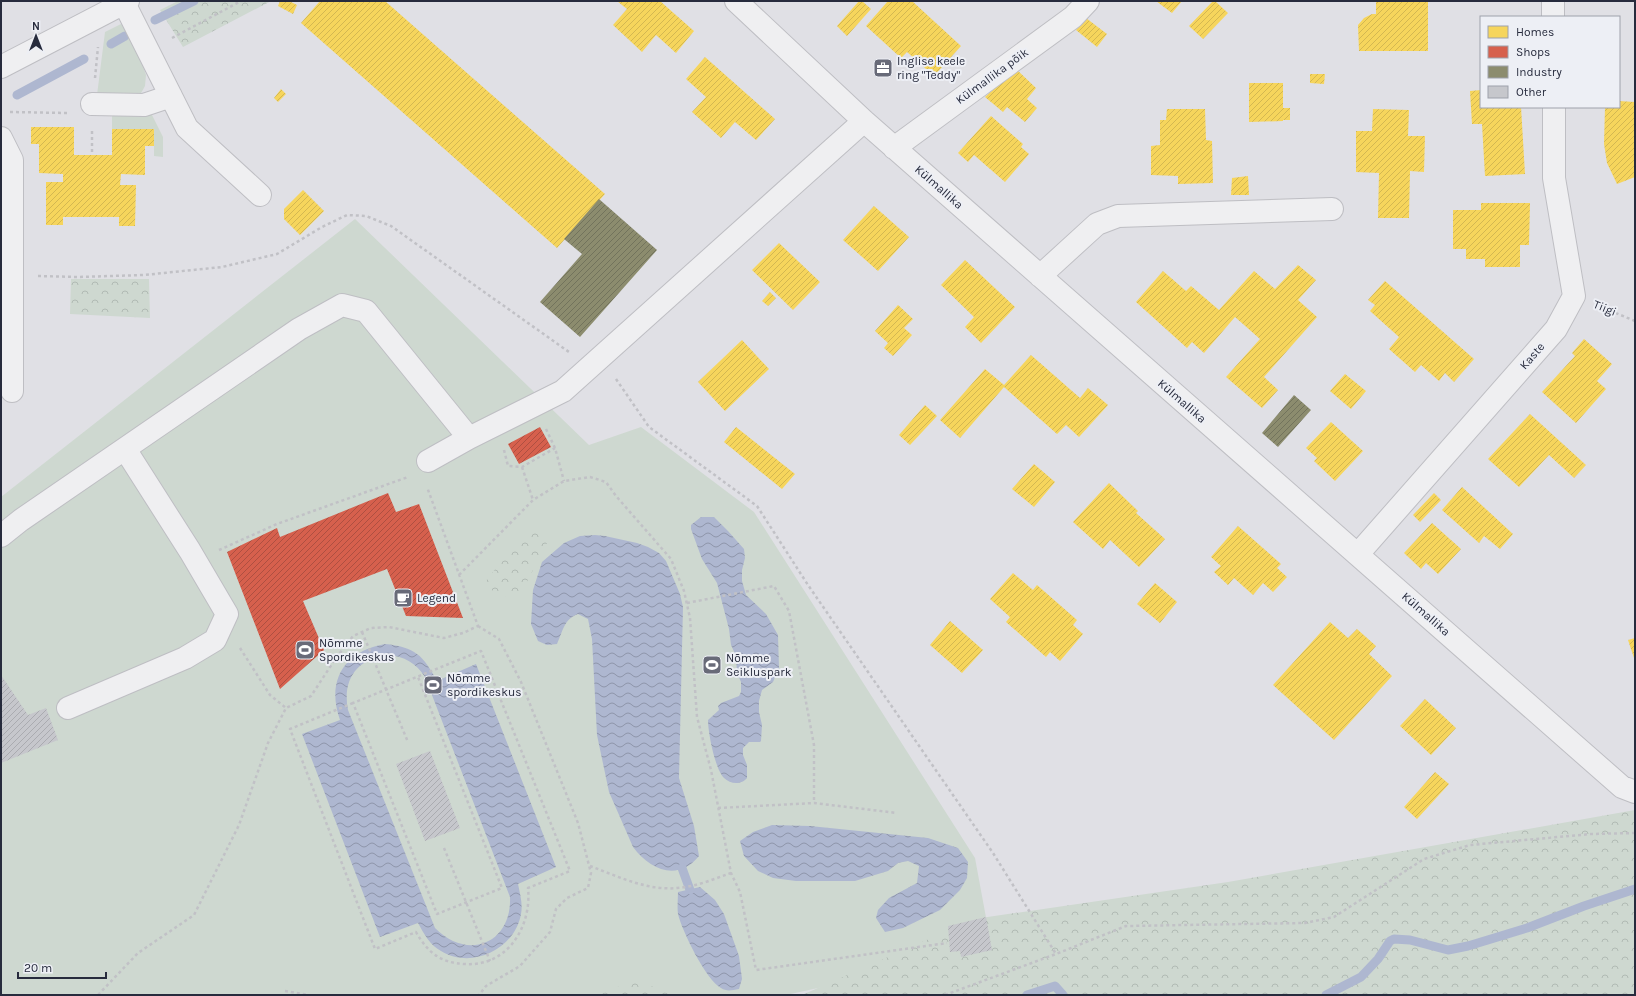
<svg xmlns="http://www.w3.org/2000/svg" width="1636" height="996" font-family="Karla,sans-serif">
<style>
.green{fill:#ced8d0}
.forest{fill:url(#forest-crowns)}
.water{fill:url(#water-waves);fill-rule:evenodd}
.homes{fill:url(#homes-hatch)}
.shops{fill:url(#shops-hatch)}
.industry{fill:url(#industry-hatch)}
.lines{fill:none;stroke-linecap:round;stroke-linejoin:round}
.stream{stroke:#aeb7d0;stroke-width:9}
.building{fill:url(#building-hatch)}
.minor-casing{stroke:#bebec3;stroke-width:24}
.path{stroke:#c1c1c6;stroke-width:2.5;stroke-dasharray:3 3;stroke-linecap:butt}
.minor{stroke:#efeff1;stroke-width:22}
.labels{text-anchor:middle;stroke-width:4;stroke-linejoin:round;paint-order:stroke}
.poi-label{font-size:12px;fill:#272b3d;stroke:#edeff5;text-anchor:start}
.street-label{font-size:12px;fill:#272b3d;stroke:#edeff5}
</style>
<defs>
<pattern id="forest-crowns" width="20" height="18" patternUnits="userSpaceOnUse"><rect width="20" height="18" fill="#ced8d0"/><path d="M2 6a3 3 0 1 1 6 0M12 15a3 3 0 1 1 6 0" fill="none" stroke="#b1bab4"/></pattern>
<pattern id="water-waves" width="16" height="10" patternUnits="userSpaceOnUse"><rect width="16" height="10" fill="#aeb7d0"/><path d="M0 5q4-4 8 0t8 0" fill="none" stroke="#8e95aa"/></pattern>
<pattern id="homes-hatch" width="6" height="6" patternUnits="userSpaceOnUse"><rect width="6" height="6" fill="#f6d55c"/><path d="M-1 1l2-2M0 6l6-6M5 7l2-2" fill="none" stroke="#d3b751"/></pattern>
<pattern id="shops-hatch" width="6" height="6" patternUnits="userSpaceOnUse"><rect width="6" height="6" fill="#d6604d"/><path d="M-1 1l2-2M0 6l6-6M5 7l2-2" fill="none" stroke="#ae4f41"/></pattern>
<pattern id="industry-hatch" width="6" height="6" patternUnits="userSpaceOnUse"><rect width="6" height="6" fill="#8c8c6e"/><path d="M-1 1l2-2M0 6l6-6M5 7l2-2" fill="none" stroke="#72735c"/></pattern>
<pattern id="building-hatch" width="6" height="6" patternUnits="userSpaceOnUse"><rect width="6" height="6" fill="#c6c7cc"/><path d="M-1 1l2-2M0 6l6-6M5 7l2-2" fill="none" stroke="#aaabb0"/></pattern>
</defs>
<rect width="100%" height="100%" fill="#e0e0e5"/>
<!-- green -->
<path class="green" d="M121 24 123 25 133 36 146 75 145 86 140 95H97L105 32Z
M148 112 152 115 163 137V157L154 156V129H112V113Z
M355 219 589 445 641 427 754 512 975 858 992 950 786 995H1V497Z"/>
<!-- forest -->
<path class="forest" d="M178 1H271L183 47 160 10Z
M71 279H149L150 318 70 314Z
M535 526 548 541 517 601 482 586 517 541Z
M1635 810V995H802L974 919 1228 882Z
M636 979 671 995H599Z"/>
<!-- water -->
<path class="water" d="M701 517H714L728 531 744 549 745 558 742 570V581L746 595 766 614 778 635 779 668 773 682 762 690 759 701V712L762 725 761 741 760 742H749L743 748V755L747 765V778C745 781 740 783 736 783 732 783 727 781 724 778 715 769 708 733 708 720L719 710 718 706 721 703 739 696 741 692V682L737 673 736 656 731 645 729 629 717 583 702 559 691 529V525Z
M595 535 605 536 637 543 648 547 659 553 666 561 680 594 683 607 679 778 694 826 699 856C678 882 650 870 633 847L609 792 597 735 592 639 588 619 578 614C564 619 563 631 557 644L547 645 538 641 531 624 533 590 542 562 564 543 580 536Z
M385 644C415 647 423 655 437 681L476 664 556 867 518 884C520 894 523 904 521 914 515 949 472 970 441 951 430 945 424 934 418 923L380 937 302 734 340 720C326 681 344 651 385 644ZM388 655C404 656 416 663 425 677L510 897C512 944 467 961 435 928L348 710C342 680 357 658 388 655Z
M772 825 810 826 928 838 958 848 968 862 967 878 960 890 940 910 903 928 885 932 876 918 878 910 889 898 917 883 919 866 908 861 898 863 888 871 855 881H796L773 878 758 871 744 856 740 841 753 832Z
M700 887 715 900 724 914 739 956 742 979 739 989C732 990 727 992 721 988 706 980 682 931 678 914 677 907 678 899 678 892Z"/>
<!-- homes -->
<path class="homes" d="M280 1H289L297 5 293 14 278 6Z
M320 1H385L605 194 557 248 301 23Z
M617 1H660L694 31 676 53 656 35 642 52 613 25 627 9Z
M859 1H862L871 9 847 36 837 26Z
M888 1H912L961 46 934 76 907 52 901 58 866 26Z
M1156 1H1182L1172 13Z
M1213 1H1215L1228 13 1203 39 1189 26Z
M1428 1V51H1359L1358 25 1364 18 1372 14H1376V2Z
M1086 18 1107 34 1097 47 1076 30Z
M705 57 775 119 756 140 735 122 721 138 692 112 706 97 686 79Z
M1016 69 1036 88 1027 99 1037 108 1025 122 1007 107 1003 112 985 97Z
M1310 74H1325L1324 84 1310 83Z
M1249 83H1283V108H1290V120H1283V121L1249 122Z
M281 89 286 94 278 102 274 98Z
M1481 90V107H1521L1525 174 1485 176 1482 124H1472L1470 91Z
M1619 101 1635 102V177L1617 184 1607 163 1604 144 1605 107H1619Z
M1167 109H1205L1206 140 1212 141 1213 183 1178 184V176L1151 175V146L1160 145V120H1166Z
M1373 109 1409 110 1408 136H1425L1424 172 1410 171 1409 218H1378L1379 173 1356 172V131H1372Z
M991 116 1023 144 1021 147 1029 154 1005 182 974 155 968 162 958 153Z
M31 127H74V155H112V129H154V146H145V175L121 174 120 185H136L135 226H119V217H63V225H46V182H63V174L39 173V144H31Z
M1248 176 1249 195H1231L1232 178Z
M303 190 324 211 300 235 284 219V209Z
M1481 203H1530L1529 245H1520V267H1485V259H1466V249H1453V210H1481Z
M874 206 909 237 878 271 843 240Z
M779 243 820 282 793 310 752 270Z
M965 260 1015 307 981 343 965 327 974 317 941 285Z
M1298 265 1316 280 1298 300 1317 317 1264 377 1278 390 1262 408 1226 377 1260 339 1235 317 1204 353 1192 342 1187 348 1136 302 1163 271 1186 291 1191 286 1219 310 1254 271 1275 289Z
M1385 281 1474 359 1454 382 1445 373 1439 381 1421 365 1415 372 1389 349 1399 337 1370 311 1375 305 1368 300Z
M770 292 776 298 768 306 762 301Z
M898 305 913 319 904 328 912 335 893 356 884 348 888 343 875 331Z
M1584 339 1612 364 1597 381 1606 389 1576 423 1542 392 1575 356 1572 353Z
M742 340 769 369 725 411 698 382Z
M1031 355 1080 398 1088 388 1108 405 1079 437 1066 425 1057 434 1004 387 960 438 940 420 985 369 1004 385Z
M1345 374 1366 391 1351 409 1330 391Z
M925 405 937 416 910 445 899 435Z
M1530 414 1586 465 1574 478 1549 455 1519 487 1488 459Z
M1331 422 1363 451 1335 481 1314 461 1317 458 1306 448Z
M736 427 795 474 782 489 724 442Z
M1034 464 1055 482 1034 507 1012 489Z
M1109 483 1138 511 1136 513 1165 539 1139 567 1110 540 1103 549 1073 522Z
M1462 487 1513 534 1500 549 1484 536 1479 543 1442 510Z
M1434 493 1441 500 1420 522 1413 515Z
M1432 523 1461 549 1438 574 1426 563 1421 569 1404 553Z
M1238 526 1281 564 1277 568 1287 577 1273 592 1263 583 1253 595 1234 578 1228 585 1214 572 1221 566 1211 557Z
M1013 573 1033 590 1037 585 1077 620 1073 625 1083 634 1060 661 1050 652 1046 657 1006 622 1010 617 990 599Z
M1155 583 1177 602 1160 623 1137 604Z
M950 621 983 650 962 673 930 645Z
M1330 622 1348 638 1357 629 1376 646 1369 654 1392 676 1334 740 1273 685Z
M1635 638V661L1628 640Z
M1425 699 1456 728 1431 755 1400 726Z
M1435 772 1449 784 1417 819 1404 807Z"/>
<!-- shops -->
<path class="shops" d="M540 427 551 447 519 464 508 444Z
M388 493 396 512 419 504 463 618 406 616 387 569 303 601 324 650 280 689 227 552 277 528 280 537Z"/>
<!-- industry -->
<path class="industry" d="M599 199 657 250 580 337 540 302 582 254 564 239Z
M1294 395 1311 410 1278 447 1262 433Z"/>
<g class="lines">
<!-- stream -->
<path class="stream" d="M155 20 194 1
M111 44 125 36
M17 95 84 59
M682 868 690 890
M1027 995 1055 986 1063 995
M1326 995 1361 977 1378 959 1390 941 1394 939 1410 940 1448 950 1468 946 1527 928 1584 906 1635 889"/>
</g>
<!-- building -->
<path class="building" d="M1 675 28 715 46 708 58 740 1 763Z
M430 751 460 828 425 841 396 764Z
M986 917 992 950 961 957 960 951 950 952 948 926Z"/>
<g class="lines">
<!-- minor casing -->
<g class="minor-casing">
<path id="minor" d="M736 1 864 121 1622 787 1635 792
M1553 1V17
M124 3 187 128 260 195
M1 67 128 1
M92 104 144 105 171 96
M1 138 12 160V391
M894 148 1073 17 1088 1
M1040 276 1097 224 1118 216 1332 209
M428 461 469 438 563 391 864 121
M1 536 21 520 299 329 342 305 366 311 469 438
M1358 554 1556 329 1574 296 1554 178V107
M68 708 185 658 215 640 227 614 190 551 125 449"/>
</g>
<!-- path -->
<path class="path" d="M172 38 241 1
M95 78 98 47
M10 112 67 113
M92 131V155
M38 276 78 277 144 275 222 267 277 254 322 227 347 215 366 216 391 226 569 352
M1599 306 1635 321
M616 379 649 427 757 506 808 585 993 853 1056 954
M546 429 555 448 564 481
M504 450 508 466 522 467 555 448
M522 467 533 500
M219 550 277 524 408 477
M459 575 533 500 564 481 590 477 606 482 616 496 671 559 684 591 690 618 697 717 711 770 731 873 740 892 756 970 947 943
M687 603 774 586 789 611 814 745V803
M478 626 499 639 521 682 578 823 591 873 588 888 567 898 556 909 550 932 520 966 486 986 479 995
M362 632 408 742
M240 648 270 695 286 708
M353 703 290 729 375 949 416 932C428 953 441 963 465 964 507 967 532 927 528 888L570 871 481 651C438 668 395 686 353 703L437 914 502 888 418 677
M718 808 814 803 897 813
M444 848 490 961
M590 866C617 876 647 891 677 888 695 887 714 879 731 873
M285 991 308 995
M98 995 138 953 194 915 239 825 268 743 286 708 311 696 336 658 353 636 371 628 389 627 444 638 463 633 478 626 427 487
M945 995 1056 954 1126 926 1305 923 1334 917 1424 859 1470 845 1591 834 1635 833"/>
<!-- minor -->
<use href="#minor" class="minor"/>
</g>
<!-- icons -->
<defs>
<g id="office-square" transform="scale(1)"><rect x="-9" y="-9" width="18" height="18" rx="4" fill="#686a78" stroke="#edeff5"/><path d="M-6-3h4V-5.5h4V-3h4V5H-6ZM-1-4.5V-3h2v-1.5ZM-6 0V1H6V0Z" fill="#fff"/></g>
<g id="cafe-square" transform="scale(1)"><rect x="-9" y="-9" width="18" height="18" rx="4" fill="#686a78" stroke="#edeff5"/><path d="M-5.5-4.5H6V0H3Q3 3.5 0 3.5H-2.5Q-5.5 3.5-5.5 0ZM3-3.2v2h1.7v-2ZM-6 4.5H4V6H-6Z" fill="#fff"/></g>
<g id="stadium-square" transform="scale(1)"><rect x="-9" y="-9" width="18" height="18" rx="4" fill="#686a78" stroke="#edeff5"/><path d="M0-5a6.5 5 0 1 0 0 10a6.5 5 0 1 0 0-10ZM-3.5-1.8h7v3.6h-7Z" fill="#fff"/></g>
</defs>
<g fill-rule="evenodd">
<use href="#office-square" x="883" y="68"/>
<use href="#cafe-square" x="403" y="598"/>
<use href="#stadium-square" x="305" y="650"/>
<use href="#stadium-square" x="712" y="665"/>
<use href="#stadium-square" x="433" y="685"/>
</g>
<g class="labels">
<!-- poi labels -->
<g class="poi-label">
<text x="897" y="65">Inglise keele<tspan x="897" dy="14">ring "Teddy"</tspan></text>
<text x="417" y="602">Legend</text>
<text x="319" y="647">Nõmme<tspan x="319" dy="14">Spordikeskus</tspan></text>
<text x="726" y="662">Nõmme<tspan x="726" dy="14">Seikluspark</tspan></text>
<text x="447" y="682">Nõmme<tspan x="447" dy="14">spordikeskus</tspan></text>
</g>
<!-- street labels -->
<g class="street-label">
<text transform="translate(992 76) rotate(-36)" y="4">Külmallika põik</text>
<text transform="translate(939 187) rotate(41)" y="4">Külmallika</text>
<text transform="translate(1605 308) rotate(22)" y="4">Tiigi</text>
<text transform="translate(1532 356) rotate(-49)" y="4">Kaste</text>
<text transform="translate(1182 401) rotate(41)" y="4">Külmallika</text>
<text transform="translate(1426 614) rotate(41)" y="4">Külmallika</text>
</g>
</g>
<!-- border -->
<rect width="1636" height="996" fill="none" stroke="#272b3d" stroke-width="4"/>
<!-- legend -->
<rect x="1480" y="16" width="140" height="92" fill="#edeff5" stroke="#9ea1ab"/>
<rect x="1488" y="26" width="20" height="12" fill="#f6d55c" stroke="#9ea1ab"/>
<text x="1516" y="36" font-size="12" fill="#272b3d">Homes</text>
<rect x="1488" y="46" width="20" height="12" fill="#d6604d" stroke="#9ea1ab"/>
<text x="1516" y="56" font-size="12" fill="#272b3d">Shops</text>
<rect x="1488" y="66" width="20" height="12" fill="#8c8c6e" stroke="#9ea1ab"/>
<text x="1516" y="76" font-size="12" fill="#272b3d">Industry</text>
<rect x="1488" y="86" width="20" height="12" fill="#c6c7cc" stroke="#9ea1ab"/>
<text x="1516" y="96" font-size="12" fill="#272b3d">Other</text>
<!-- north arrow -->
<g transform="translate(36 36)" stroke="#edeff5" stroke-width="3" paint-order="stroke">
<path d="M0-3L7 15L0 10L-7 15Z" fill="#272b3d"/>
<text y="-6" font-size="11" font-weight="bold" text-anchor="middle" fill="#272b3d">N</text>
</g>
<!-- scale -->
<path d="M18 972v6h88v-6" fill="none" stroke="#272b3d" stroke-width="2"/>
<text x="24" y="972" font-size="12" fill="#272b3d" stroke="#edeff5" stroke-width="3" paint-order="stroke">20 m</text>
</svg>
